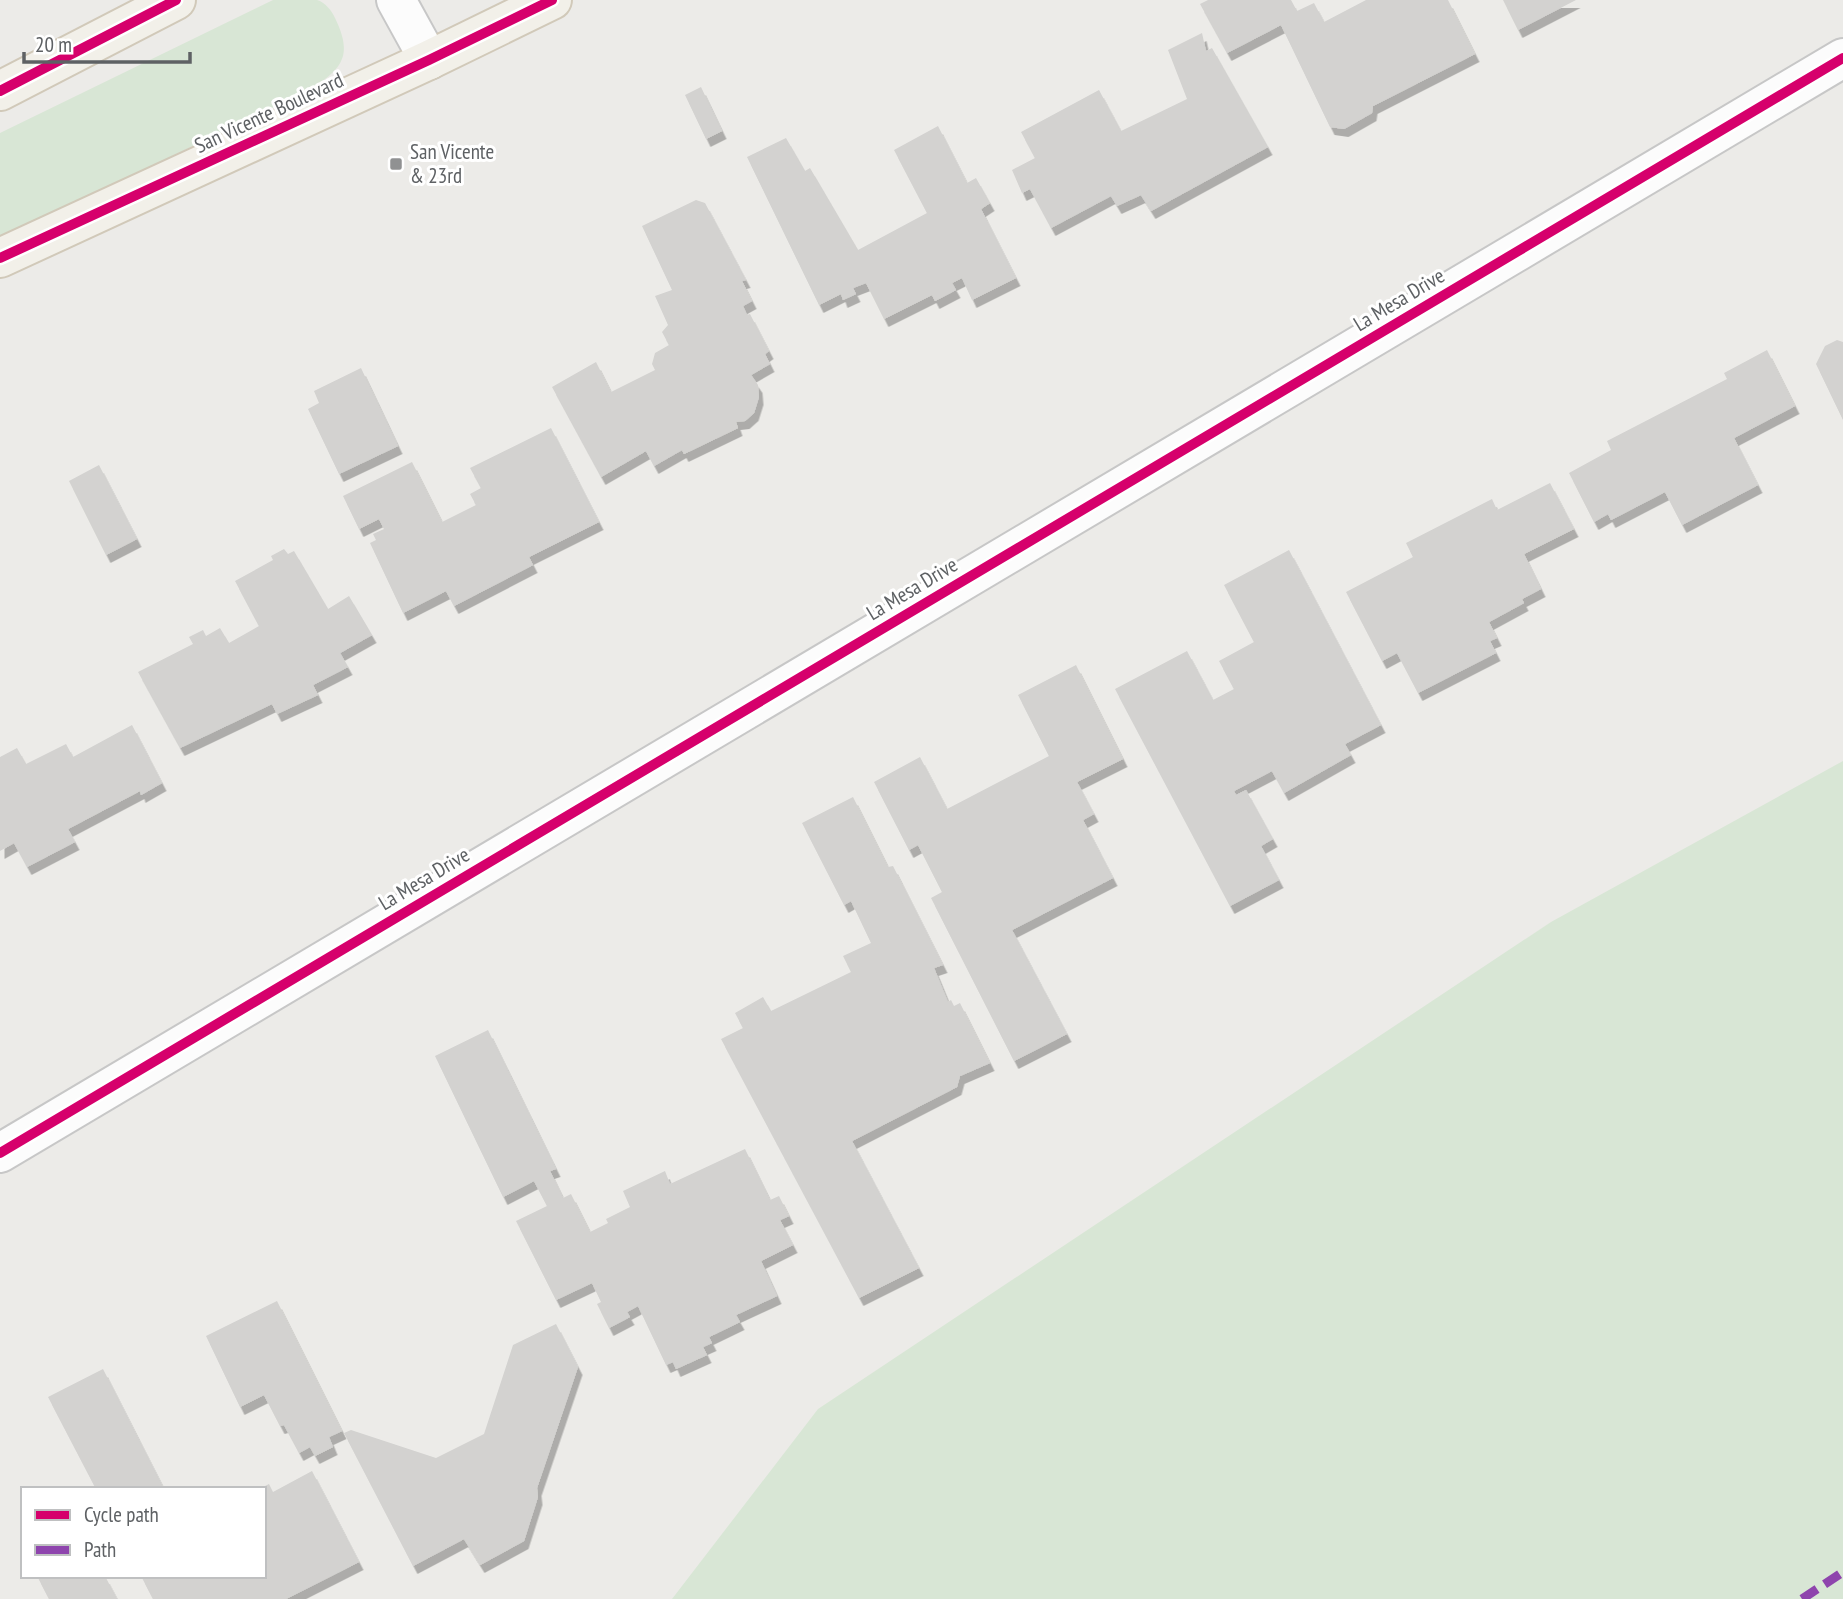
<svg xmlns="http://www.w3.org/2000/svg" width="1843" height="1599" font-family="'PT Sans Narrow',sans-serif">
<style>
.green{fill:#d8e6d5}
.building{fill:#d3d2d0;filter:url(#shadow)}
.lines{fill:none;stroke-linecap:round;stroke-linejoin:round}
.minor-casing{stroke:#c7c7c7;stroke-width:42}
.major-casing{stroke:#d1c9b9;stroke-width:42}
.minor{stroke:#fcfcfc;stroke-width:38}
.major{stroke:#f2f0e9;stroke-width:38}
.quiet{stroke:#8e44ad;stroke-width:9;stroke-dasharray:18 9;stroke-linecap:butt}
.cycleway-casing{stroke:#fff;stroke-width:15}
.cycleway{stroke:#d6006c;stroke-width:10}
.poi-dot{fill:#909192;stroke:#fff;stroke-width:2.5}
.labels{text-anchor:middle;stroke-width:6;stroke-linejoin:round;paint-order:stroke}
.street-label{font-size:21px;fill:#5e6164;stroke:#fff}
.poi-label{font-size:21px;fill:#5e6164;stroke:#fff;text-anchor:start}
</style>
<defs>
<filter id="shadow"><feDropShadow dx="4.5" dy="8" stdDeviation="0" flood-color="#0004"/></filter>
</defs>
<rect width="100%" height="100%" fill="#ecebe8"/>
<!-- green -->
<path class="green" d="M273 0C286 0 304 0 317 0 325 2 332 11 335 18 353 55 343 68 311 89L0 239V133Z
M1843 761V1599H672L818 1409 1551 922Z"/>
<!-- building -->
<path class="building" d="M1208 0H1291L1297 11 1314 3 1324 22 1366 0H1448L1475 54 1373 106 1372 113 1344 129 1330 127 1281 25 1227 53 1200 4Z
M1503 0H1576L1518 30Z
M1202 33 1206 51 1212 48 1268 147 1151 211 1141 195 1117 206 1111 196 1051 228 1030 189 1022 193 1012 170 1035 158 1021 132 1099 90 1121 131 1187 99 1168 50Z
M701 87 722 131 706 139 685 95Z
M938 126 967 183 976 178 990 203 981 209 1016 278 972 300 962 278 952 283 956 290 935 301 932 295 884 319 866 283 853 288 856 294 843 300 841 294 819 305 747 157 786 138 805 171 810 168 858 250 927 213 894 150Z
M696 200 705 203 746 280 742 281 752 301 743 306 747 315 750 314 769 351 765 354 770 364 751 375 758 385 759 397 754 413 745 421 736 422 738 428 684 454 682 450 654 466 646 451 601 477 552 387 596 362 611 392 655 370 652 364 655 353 669 345 662 332 668 325 655 296 672 290 642 226Z
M1837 340 1843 342V420L1816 364 1825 346Z
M1767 350 1795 406 1734 438 1758 485 1682 525 1665 492 1611 520 1608 514 1594 522 1569 473 1611 450 1607 441 1727 379 1724 373Z
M361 368 398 446 339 474 308 409 319 403 314 391Z
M551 428 599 522 529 557 533 565 454 606 446 591 403 613 370 543 376 540 373 534 384 529 379 519 359 529 343 496 412 462 442 522 476 505 470 494 481 488 470 468Z
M99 465 137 539 106 555 69 481Z
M1550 483 1574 529 1524 554 1541 589 1522 599 1524 603 1489 622 1497 638 1490 641 1496 653 1418 693 1397 653 1382 661 1346 592 1413 557 1406 543 1492 499 1497 510Z
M284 549 288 554 294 551 328 609 349 596 372 635 340 653 348 667 313 685 318 695 277 714 272 704 180 748 138 672 193 644 189 637 203 630 206 636 220 628 229 643 259 626 235 581 273 560 271 556Z
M1289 550 1381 725 1345 744 1351 755 1284 793 1272 771 1234 791 1236 795 1246 790 1273 839 1261 846 1279 880 1230 906 1115 689 1187 651 1213 700 1234 689 1219 661 1254 642 1224 585Z
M1076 665 1123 759 1077 782 1094 814 1083 820 1113 878 1012 930 1067 1034 1014 1061 931 898 942 892 918 845 909 850 874 782 920 757 947 809 1049 756 1018 695Z
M132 725 162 783 141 795 140 791 68 829 75 842 27 867 14 843 0 851V757L17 748 26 764 66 744 73 757Z
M853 797 888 867 893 866 943 965 934 968 948 1002 951 1000 954 1006 960 1003 990 1063 960 1076 957 1087 852 1141 919 1268 859 1298 721 1039 743 1028 735 1013 763 997 771 1011 851 972 843 956 871 943 851 901 844 905 802 823Z
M488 1030 556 1169 550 1171 563 1198 571 1194 590 1232 608 1223 606 1219 630 1207 623 1191 665 1171 670 1184 745 1149 770 1200 779 1196 789 1216 780 1220 793 1245 761 1261 777 1296 736 1315 740 1322 709 1337 712 1343 703 1347 707 1355 676 1369 673 1362 666 1365 638 1306 627 1312 630 1317 609 1328 597 1304 601 1302 592 1283 556 1300 516 1221 547 1206 534 1181 503 1197 435 1056Z
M277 1301 342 1431 329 1437 333 1447 315 1456 310 1447 299 1453 284 1425 280 1426 264 1395 240 1407 206 1336Z
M556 1324 578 1367 537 1488 538 1497 524 1541 480 1565 464 1539 413 1566 344 1433 351 1430 436 1458 484 1434 513 1345Z
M103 1369 164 1489H96L48 1397Z
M312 1471 359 1562 286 1599H153L141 1576H264V1489H259L269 1484 273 1492Z
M37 1576H105L117 1599H49Z"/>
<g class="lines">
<!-- minor casing -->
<g class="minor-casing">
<path id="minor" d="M396 0 429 60
M0 1153 1843 58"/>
</g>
<!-- major casing -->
<g class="major-casing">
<path id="major" d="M0 91 176 0
M0 258 429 60 552 0"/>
</g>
<!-- minor -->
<use href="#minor" class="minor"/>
<!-- major -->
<use href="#major" class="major"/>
<!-- quiet -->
<path class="quiet" d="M1802 1599 1843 1572"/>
<!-- cycleway casing -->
<g class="cycleway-casing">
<path id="cycleway" d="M0 91 176 0
M0 258 429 60 552 0
M0 1153 1843 58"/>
</g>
<!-- cycleway -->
<use href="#cycleway" class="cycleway"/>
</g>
<!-- markers -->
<rect class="poi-dot" x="389" y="157" width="14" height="14" rx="3.5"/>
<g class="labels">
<!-- street labels -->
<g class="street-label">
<text transform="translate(269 113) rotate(-25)" y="7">San Vicente Boulevard</text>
<text transform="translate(1399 300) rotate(-31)" y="7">La Mesa Drive</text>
<text transform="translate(912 589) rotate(-31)" y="7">La Mesa Drive</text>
<text transform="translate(424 879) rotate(-31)" y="7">La Mesa Drive</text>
</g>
<!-- poi labels -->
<g class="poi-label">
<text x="410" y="159">San Vicente<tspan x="410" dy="24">&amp; 23rd</tspan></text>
</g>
</g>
<!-- legend -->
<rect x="21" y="1487" width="245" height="91" fill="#ffffff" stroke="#bfc0c1" stroke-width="2"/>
<rect x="35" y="1510" width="35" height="10" fill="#d6006c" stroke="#bfc0c1" stroke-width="2"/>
<text x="84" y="1522" font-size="21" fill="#5e6164">Cycle path</text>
<rect x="35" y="1545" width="35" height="10" fill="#8e44ad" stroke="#bfc0c1" stroke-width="2"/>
<text x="84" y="1557" font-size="21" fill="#5e6164">Path</text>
<!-- scale -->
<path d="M24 52v10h166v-10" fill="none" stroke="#5e6164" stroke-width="3.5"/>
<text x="35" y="52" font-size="21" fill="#5e6164" stroke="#ffffff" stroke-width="5" paint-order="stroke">20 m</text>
</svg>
